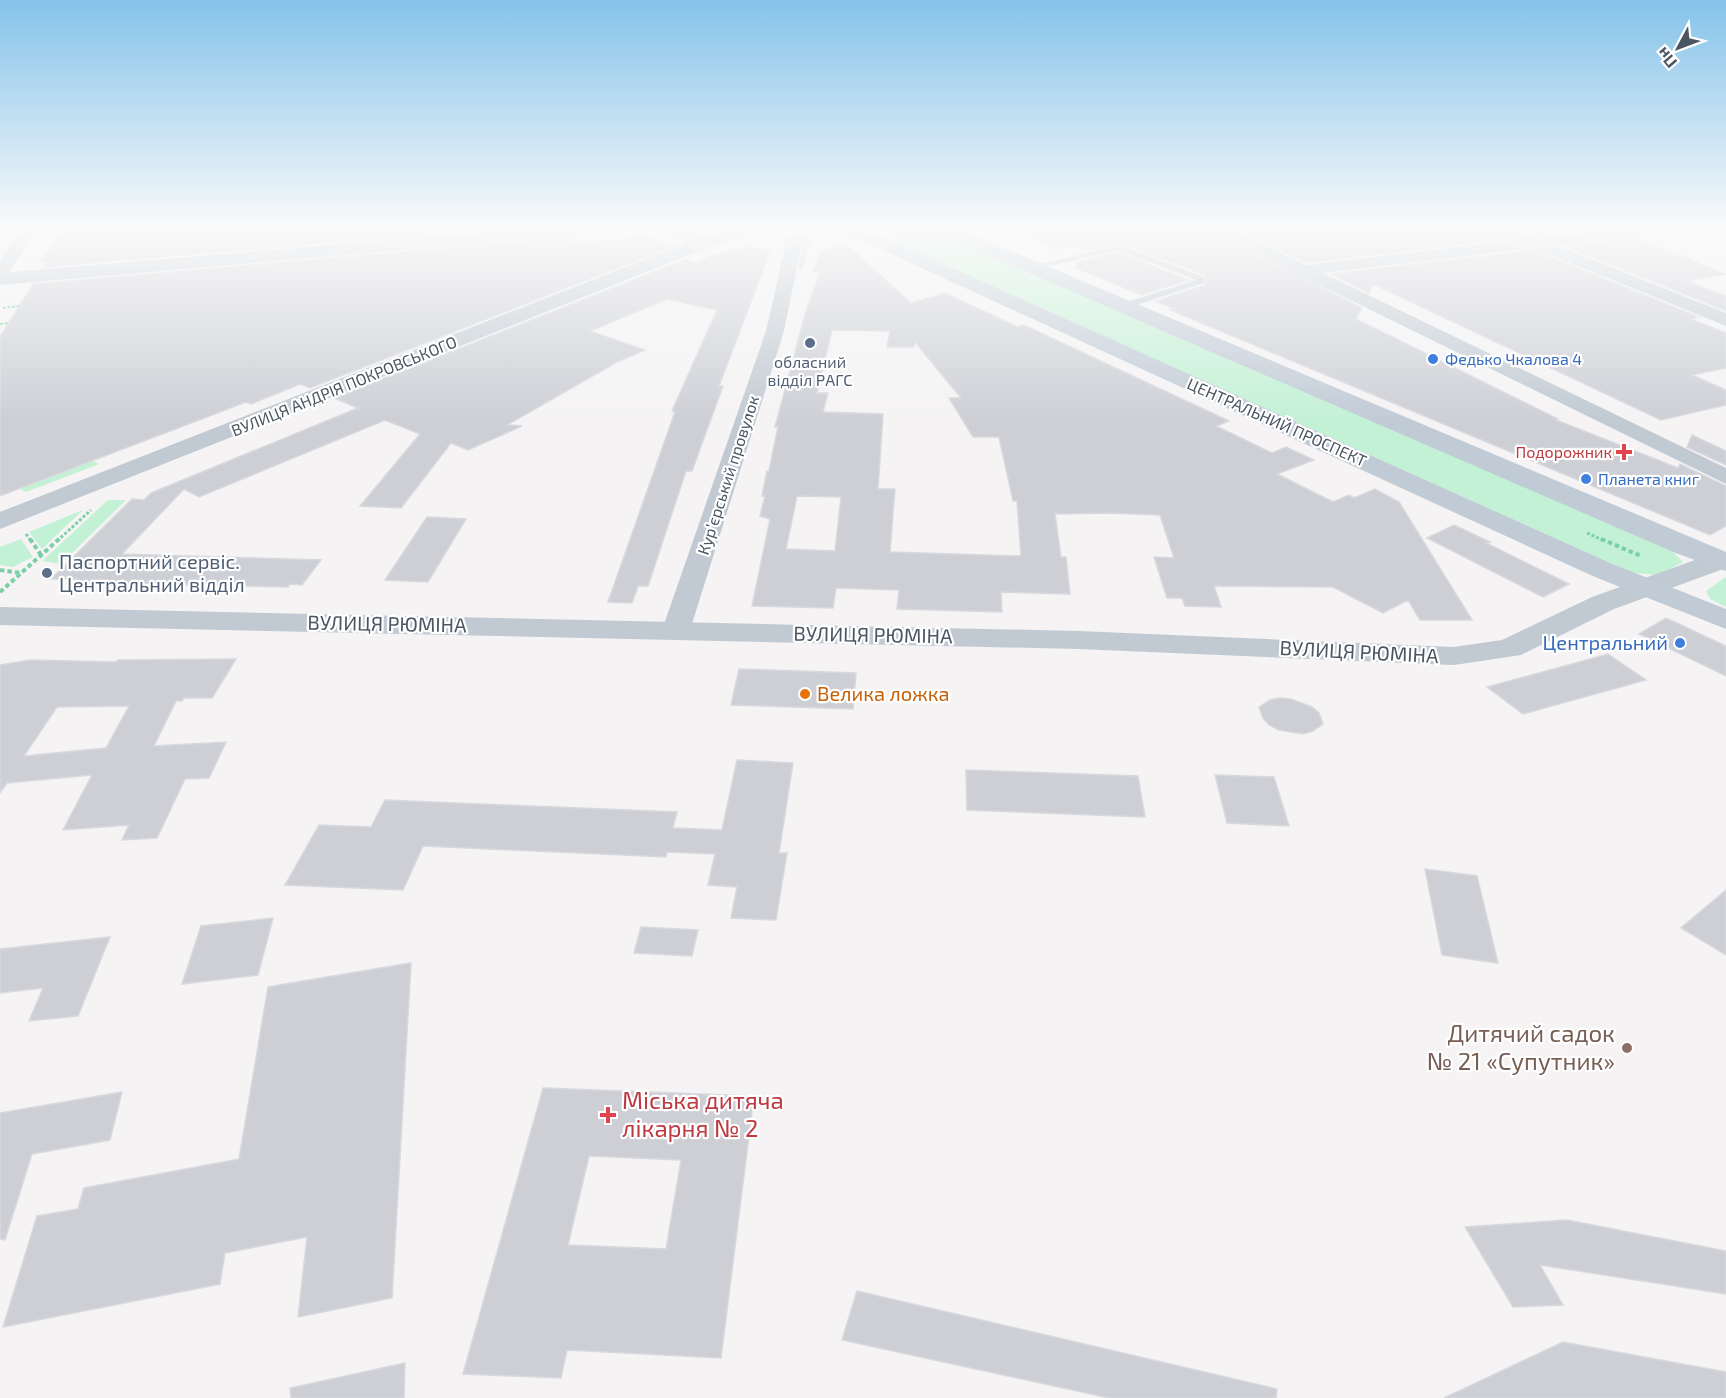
<svg xmlns="http://www.w3.org/2000/svg" width="1726" height="1398" viewBox="0 0 1726 1398" font-family="'Exo 2',sans-serif">
	<style>
		.green { fill: #c3f1d5 }
		.building { fill: #cdcfd5; stroke: #d7d9de; stroke-width: 1.5; fill-rule: evenodd }
		.lines { fill: none; stroke-linecap: round; stroke-linejoin: round }
		.path-far2 { stroke: #7ad0a6; stroke-width: 2; stroke-dasharray: 3 1.5; stroke-linecap: butt }
		.path-far1 { stroke: #7ad0a6; stroke-width: 3; stroke-dasharray: 3 2; stroke-linecap: butt }
		.path { stroke: #7ad0a6; stroke-width: 4; stroke-dasharray: 4.5 3; stroke-linecap: butt }
		.service { fill: #c1cad2; fill-rule: evenodd }
		.minor { fill: #c1cad2; fill-rule: evenodd }
		.tertiary { fill: #c1cad2; fill-rule: evenodd }
		.secondary { fill: #c1cbd6; fill-rule: evenodd }
		.service-dot { fill: #5c6f8a; stroke: #fff; stroke-width: 2 }
		.shop-dot { fill: #3f7fe0; stroke: #fff; stroke-width: 2 }
		.health-dot { fill: #e0444e; stroke: #fff; stroke-width: 2 }
		.food-dot { fill: #e8710a; stroke: #fff; stroke-width: 2 }
		.education-dot { fill: #8d6e63; stroke: #fff; stroke-width: 2 }
		.labels { text-anchor: middle; stroke-width: 4.5; stroke-linejoin: round; paint-order: stroke }
		.far-shop-label { font-size: 16px; fill: #366cbe; stroke: #fff; text-anchor: start }
		.far-service-label { font-size: 16px; fill: #4e5e75; stroke: #fff }
		.far-street-label { font-size: 16px; fill: #4a5661; stroke: #fff }
		.far-health-label { font-size: 16px; fill: #be3a42; stroke: #fff; text-anchor: end }
		.service-label { font-size: 20px; fill: #4e5e75; stroke: #fff; text-anchor: start }
		.street-label { font-size: 20px; fill: #4a5661; stroke: #fff }
		.shop-label { font-size: 20px; fill: #366cbe; stroke: #fff; text-anchor: end }
		.food-label { font-size: 20px; fill: #c56008; stroke: #fff; text-anchor: start }
		.near-education-label { font-size: 24px; fill: #785e54; stroke: #fff; text-anchor: end }
		.near-health-label { font-size: 24px; fill: #be3a42; stroke: #fff; text-anchor: start }
	</style>
	<rect width="100%" height="100%" fill="#f5f3f3"/>
	<path class="green" d="M910 230 938 232 1670 549 1683 562 1658 575 1633 573 891 241 893 236Z
		M93 461 99 464 26 492 20 489Z
		M108 500H126L61 564 42 561Z
		M83 510 42 549 29 532Z
		M21 539 33 557 13 567 0 565V547Z
		M1726 577V607L1710 599 1706 591Z"/>
	<path class="building" d="M66 226H520L44 267 47 262H40Z
		M1011 226H1204L1362 308 1356 319 1558 419 1556 420 1678 468 1680 464 1726 486V526L1710 535 1170 310 1174 309 1156 301 1205 285V275L1120 243 1081 252 1084 245 1052 249Z
		M1233 226H1484L1507 239 1306 263Z
		M1516 226H1612L1537 236Z
		M649 236 669 248 310 388 300 384 251 404 246 402 0 496V337L33 284 572 237 573 243Z
		M787 237 811 238 802 269H799L803 247 794 241 784 246Z
		M1634 238V241L1641 240 1726 274 1687 281 1726 296V311L1565 246Z
		M845 243 911 303 945 293 1018 327 1024 325 1229 421 1216 426 1272 453 1286 447 1314 460 1277 474 1333 502 1349 495 1354 498 1375 489 1399 502 1472 620H1420L1408 600 1383 613 1333 587 1214 586 1221 607 1185 606 1182 598H1167L1154 557 1174 558 1160 515 1112 513 1055 514 1061 557H1066L1070 594 1001 592 1002 612 897 609 899 590 836 588 833 608 752 606 770 519 760 516 765 496H762L767 471H769L778 427H775L806 311 820 272H813L820 252ZM832 330 890 331 887 347H914L915 342 961 398H949L973 437H999L1013 501H1017L1021 556 890 552 895 489H878L883 414 823 412 828 393H817ZM797 496 841 497 835 551 786 549Z
		M749 246 770 252 719 386H723L692 471H686L648 586H638L632 603 608 602 675 412 672 411 717 310 667 299 590 331 645 350 617 362 507 425 522 426 468 450 451 443 401 508 360 506 420 434 385 420 199 497 184 489 122 554 321 560 302 585 290 584 288 587 144 584 74 582 76 579H51L132 499 144 500 151 493 358 408 334 398 686 259 694 263 733 248 738 250Z
		M1534 250 1699 317 1691 319 1726 333V368L1692 375 1726 390V405L1661 420 1373 284 1369 293 1331 274Z
		M1118 252 1189 280 1142 295 1076 268 1078 262Z
		M1692 435 1726 451V465L1687 447Z
		M427 517 466 519 428 582 385 580Z
		M1454 525 1490 542 1486 543 1569 584 1543 597 1427 538Z
		M1666 618 1726 646V676L1639 634Z
		M1608 654 1646 680 1523 714 1487 687Z
		M236 659 212 698H184L182 701H176L154 746 226 742 209 778 185 779 157 838 122 840 129 825 63 830 92 775 7 783 0 793V665L30 660 116 662 118 660ZM129 706 106 748 24 756 57 707Z
		M739 669 856 673 853 709 731 705Z
		M1279 698 1291 699 1312 707 1319 713 1323 724 1313 731 1303 734 1279 730 1269 725 1263 718 1259 707 1270 700Z
		M737 760 793 763 779 853H787L776 920 731 918 737 887 708 885 715 854 667 852 666 857 423 846 403 890 285 885 319 825 371 827 385 800 677 812 673 828 722 830Z
		M966 770 1138 776 1145 817 967 810Z
		M1215 775 1274 777 1289 826 1227 823Z
		M1425 869 1477 876 1498 963 1442 955Z
		M1726 890V955L1681 928Z
		M273 918 258 975 182 984 201 926Z
		M641 927 698 930 692 956 634 953Z
		M110 937 78 1016 29 1021 43 988 0 993V949Z
		M411 963 392 1298 298 1317 307 1237 225 1253 220 1284 3 1327 37 1216 78 1209 84 1188 239 1159 268 987Z
		M543 1088 754 1096 721 1358 567 1350 561 1378 463 1374ZM589 1156 681 1160 666 1249 568 1245Z
		M122 1092 110 1140 32 1154 5 1240 0 1239V1113Z
		M1567 1220 1726 1251V1294L1540 1265 1563 1305 1513 1307 1465 1227Z
		M857 1291 1277 1389 1276 1398H1109L842 1340Z
		M1563 1342 1726 1372V1398H1444Z
		M405 1363 404 1398H291L290 1388Z"/>
	<g class="lines">
		<path class="path-far2" d="M3 308 19 306
			M0 324 8 323"/>
		<path class="path-far1" d="M1587 533 1605 541
			M26 534 31 541
			M57 541 91 510"/>
		<path class="path" d="M30 539 41 555
			M1601 539 1641 556
			M0 570 21 573
			M0 592 59 539"/>
		<path class="service" d="M1119 245 1204 277V283L1124 309 1121 308V304L1196 280 1118 250 1033 270 1029 267Z"/>
		<path class="minor" d="M23 226H39L6 277 0 278V260Z
			M1206 226H1227L1306 265 1515 240 1486 226H1509L1537 238 1634 226H1687L1679 231 1556 245 1726 313V326L1534 248 1323 273 1726 468V484L1297 274Z
			M793 243 801 248 784 331 690 630 686 636 676 638 666 636 662 630 766 331 785 248Z"/>
		<path class="tertiary" d="M660 226C675 226 691 224 700 239L737 226H763L761 230 694 253 0 529V512L682 245 683 240Z
			M1720 551 1726 553V568L1614 609 1521 655 1454 665 1079 649 0 625V607L1079 631 1454 647 1502 640 1592 597Z"/>
		<path class="secondary" d="M552 226H627L619 231 0 285V273Z
			M816 226H852L890 240 1615 565 1726 609V629L1595 577 878 248 848 236 818 230Z
			M928 226H952L1726 552V571L1678 554 930 230Z"/>
	</g>
	<linearGradient id="sky" x2="0" y2="1"><stop stop-color="#85c3ea"/><stop offset="0.54" stop-color="#fafafa"/><stop offset="1" stop-color="#fafafa" stop-opacity="0"/></linearGradient>
	<rect width="1726" height="422" fill="url(#sky)"/>
	<g class="service-dot">
		<circle cx="810" cy="343" r="6"/>
		<circle cx="47" cy="573" r="6"/>
	</g>
	<g class="shop-dot">
		<circle cx="1433" cy="359" r="6"/>
		<circle cx="1586" cy="479" r="6"/>
		<circle cx="1680" cy="643" r="6"/>
	</g>
	<g class="health-dot">
		<path d="M1621 443h6v6h6v6h-6v6h-6v-6h-6v-6h6z"/>
		<path d="M605 1106h6v6h6v6h-6v6h-6v-6h-6v-6h6z"/>
	</g>
	<circle class="food-dot" cx="805" cy="694" r="6"/>
	<circle class="education-dot" cx="1627" cy="1048" r="6"/>
	<g class="labels">
		<g class="far-shop-label">
			<text x="1445" y="365">Федько Чкалова 4</text>
			<text x="1598" y="485">Планета книг</text>
		</g>
		<g class="far-service-label">
			<text x="810" y="368">обласний<tspan x="810" dy="18">відділ РАГС</tspan></text>
		</g>
		<g class="far-street-label">
			<text transform="translate(344 386) rotate(-22)" y="6">ВУЛИЦЯ АНДРІЯ ПОКРОВСЬКОГО</text>
			<text transform="translate(1277 422) rotate(24)" y="6">ЦЕНТРАЛЬНИЙ ПРОСПЕКТ</text>
			<text transform="translate(728 475) rotate(-72)" y="6">Курʼєрський провулок</text>
		</g>
		<g class="far-health-label">
			<text x="1612" y="458">Подорожник</text>
		</g>
		<g class="service-label">
			<text x="59" y="569">Паспортний сервіс.<tspan x="59" dy="23">Центральний відділ</tspan></text>
		</g>
		<g class="street-label">
			<text transform="translate(387 624) rotate(1)" y="7">ВУЛИЦЯ РЮМІНА</text>
			<text transform="translate(873 635) rotate(1)" y="7">ВУЛИЦЯ РЮМІНА</text>
			<text transform="translate(1359 652) rotate(3)" y="7">ВУЛИЦЯ РЮМІНА</text>
		</g>
		<g class="shop-label">
			<text x="1668" y="650">Центральний</text>
		</g>
		<g class="food-label">
			<text x="817" y="701">Велика ложка</text>
		</g>
		<g class="near-education-label">
			<text x="1615" y="1042">Дитячий садок<tspan x="1615" dy="28">№ 21 «Супутник»</tspan></text>
		</g>
		<g class="near-health-label">
			<text x="622" y="1109">Міська дитяча<tspan x="622" dy="28">лікарня № 2</tspan></text>
		</g>
	</g>
	<g transform="translate(1678 48) rotate(229)" stroke="#ffffff" stroke-width="4.5" paint-order="stroke">
	<path d="M0-4.5L10 22L0 15L-10 22Z" fill="#4a5661"/>
	<text y="-9" font-size="16" font-weight="bold" text-anchor="middle" fill="#4a5661">Пн</text>
	</g>
</svg>
